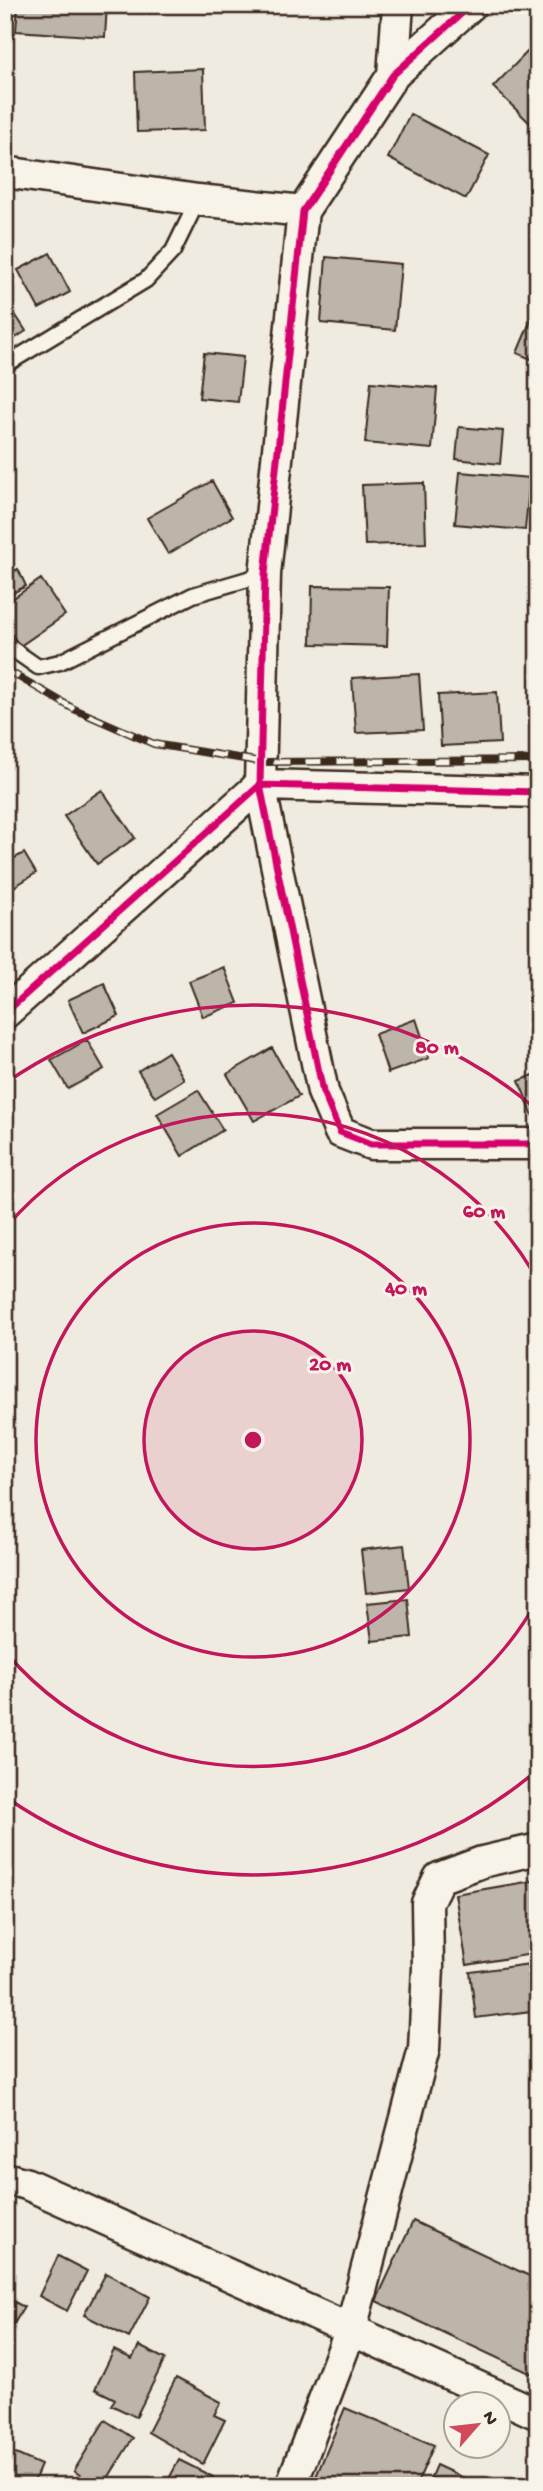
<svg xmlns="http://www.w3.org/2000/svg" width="543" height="2491" viewBox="0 0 543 2491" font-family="'Gochi Hand',sans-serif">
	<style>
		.building { fill: #bdb5aa; stroke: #3b2a1e; stroke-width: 2 }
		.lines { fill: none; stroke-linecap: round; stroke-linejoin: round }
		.lane-casing { stroke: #3b2a1e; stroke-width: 19 }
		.street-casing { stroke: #3b2a1e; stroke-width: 35 }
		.lane { stroke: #f7f3e8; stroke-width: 14 }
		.street { stroke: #f7f3e8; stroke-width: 30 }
		.rail-casing { stroke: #3b2a1e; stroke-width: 8 }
		.rail { stroke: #f7f3e8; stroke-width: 5; stroke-dasharray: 16; stroke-linecap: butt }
		.cycleway-casing { stroke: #f7f3e8; stroke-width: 11 }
		.cycleway { stroke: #d6006c; stroke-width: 7 }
		.ring { fill: none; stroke: #c2185b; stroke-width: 3.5 }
		.centre { fill: #c2185b; stroke: #f7f3e8; stroke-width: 3.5 }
		.ring-label { font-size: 21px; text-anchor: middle; font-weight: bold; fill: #c2185b; stroke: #f7f3e8; stroke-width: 6; stroke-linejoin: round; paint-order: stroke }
	</style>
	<rect width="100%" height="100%" fill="#efebe0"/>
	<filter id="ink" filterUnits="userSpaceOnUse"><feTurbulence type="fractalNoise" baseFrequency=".0143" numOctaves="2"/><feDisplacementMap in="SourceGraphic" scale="14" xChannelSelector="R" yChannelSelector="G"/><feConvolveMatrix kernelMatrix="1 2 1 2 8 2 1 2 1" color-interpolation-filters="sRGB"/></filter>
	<g filter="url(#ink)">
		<path class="building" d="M18 5H107L105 37 16 31Z
			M533 46 538 51V131L493 87Z
			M203 69 205 130 137 132 135 72Z
			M410 114 489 155 466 199 388 158Z
			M50 253 70 292 39 309 18 270Z
			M326 257 401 264 395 330 321 323Z
			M7 302 26 331 5 345V303Z
			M538 303V362L517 353Z
			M204 353 243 357 238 402 199 398Z
			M371 382 437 388 432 449 365 443Z
			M459 427 503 431 500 464 456 459Z
			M460 472 530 478 525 530 455 524Z
			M212 481 232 517 168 554 147 518Z
			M424 483 426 543 365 545 362 485Z
			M18 569 26 586 5 597V576Z
			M41 579 65 615 20 646 5 625V604Z
			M312 586 389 587 387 646 311 644Z
			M419 674 423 730 356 733 352 678Z
			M497 692 500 743 441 746 438 695Z
			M102 790 135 838 97 864 64 816Z
			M24 853 36 873 12 888 5 876V863Z
			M531 858H538V922H537Z
			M224 967 238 1003 203 1017 189 981Z
			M104 983 119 1016 83 1033 68 1000Z
			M416 1019 429 1058 388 1073 375 1034Z
			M87 1040 104 1069 68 1089 51 1060Z
			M272 1048 299 1096 254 1121 227 1074Z
			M168 1052 184 1079 155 1097 138 1071Z
			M538 1073V1120L535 1121 519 1081Z
			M198 1090 223 1130 182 1156 157 1114Z
			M404 1545 409 1588 366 1593 361 1550Z
			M408 1599 412 1637 372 1641 367 1603Z
			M538 1880V1953L467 1965 455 1894Z
			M538 1963V2010L476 2018 470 1972Z
			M413 2221 538 2280V2377L376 2301Z
			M58 2256 87 2271 67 2311 39 2296Z
			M106 2273 150 2297 129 2338 84 2315Z
			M5 2297 24 2307 5 2339Z
			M139 2346 165 2359 136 2417 111 2405 115 2399 95 2389 114 2350 132 2359Z
			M176 2378 221 2402 214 2415 225 2420 203 2464 148 2432Z
			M345 2408 434 2445 416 2486H312Z
			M105 2420 133 2438 103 2486H96L74 2471Z
			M9 2451 41 2465 32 2486H5V2460Z
			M179 2460 213 2477 208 2486H165Z
			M436 2465 477 2484 476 2486H427Z"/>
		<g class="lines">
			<defs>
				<path id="lane" d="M5 365 146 280 173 251 198 200
					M5 644 38 667 60 662 193 595 265 574"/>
				<path id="street" d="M393 75 398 5
					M5 172 198 200 303 211
					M538 792 260 785 323 1092 340 1132 371 1144H538
					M5 1013 260 785 265 574 303 211 393 75 471 5
					M5 2178 27 2184 538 2414
					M291 2486 351 2329 424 2049 428 1967 427 1903 439 1878 482 1862 538 1849"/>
			</defs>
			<use href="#lane" class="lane-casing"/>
			<use href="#street" class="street-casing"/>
			<use href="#lane" class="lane"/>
			<use href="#street" class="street"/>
			<defs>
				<path id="rail" d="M5 669 74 709 154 744 262 762 538 760"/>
			</defs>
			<use href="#rail" class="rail-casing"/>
			<use href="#rail" class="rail"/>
			<defs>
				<path id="cycleway" d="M538 792 260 785 323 1092 340 1132 371 1144H538
					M5 1013 260 785 265 574 303 211 393 75 471 5"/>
			</defs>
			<use href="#cycleway" class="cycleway-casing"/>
			<use href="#cycleway" class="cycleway"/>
		</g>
	</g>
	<circle cx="253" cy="1440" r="109" fill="#c2185b" fill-opacity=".12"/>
	<g class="ring">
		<circle cx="253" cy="1440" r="109"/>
		<circle cx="253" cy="1440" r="217"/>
		<path d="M537 1601A326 326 0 0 1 7 1654M7 1226A326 326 0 0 1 537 1279"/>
		<path d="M536 1771A435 435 0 0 1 7 1798M7 1082A435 435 0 0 1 536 1109"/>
	</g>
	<circle cx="253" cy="1440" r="10" class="centre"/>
	<g class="ring-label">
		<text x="437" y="1053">80 m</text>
		<text x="484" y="1217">60 m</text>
		<text x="406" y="1294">40 m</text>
		<text x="330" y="1370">20 m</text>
	</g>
	<rect width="543" height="2491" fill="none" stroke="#f7f3e8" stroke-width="28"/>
	<rect x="14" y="14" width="515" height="2463" fill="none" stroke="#3b2a1e" stroke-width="2.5" filter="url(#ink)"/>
	<g transform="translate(477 2425) rotate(62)"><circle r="33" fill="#f7f3e8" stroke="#aca397" stroke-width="2"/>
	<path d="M0-5L12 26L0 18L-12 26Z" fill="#d1495b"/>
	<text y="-10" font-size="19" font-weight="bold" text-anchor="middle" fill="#3b2a1e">N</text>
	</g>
</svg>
